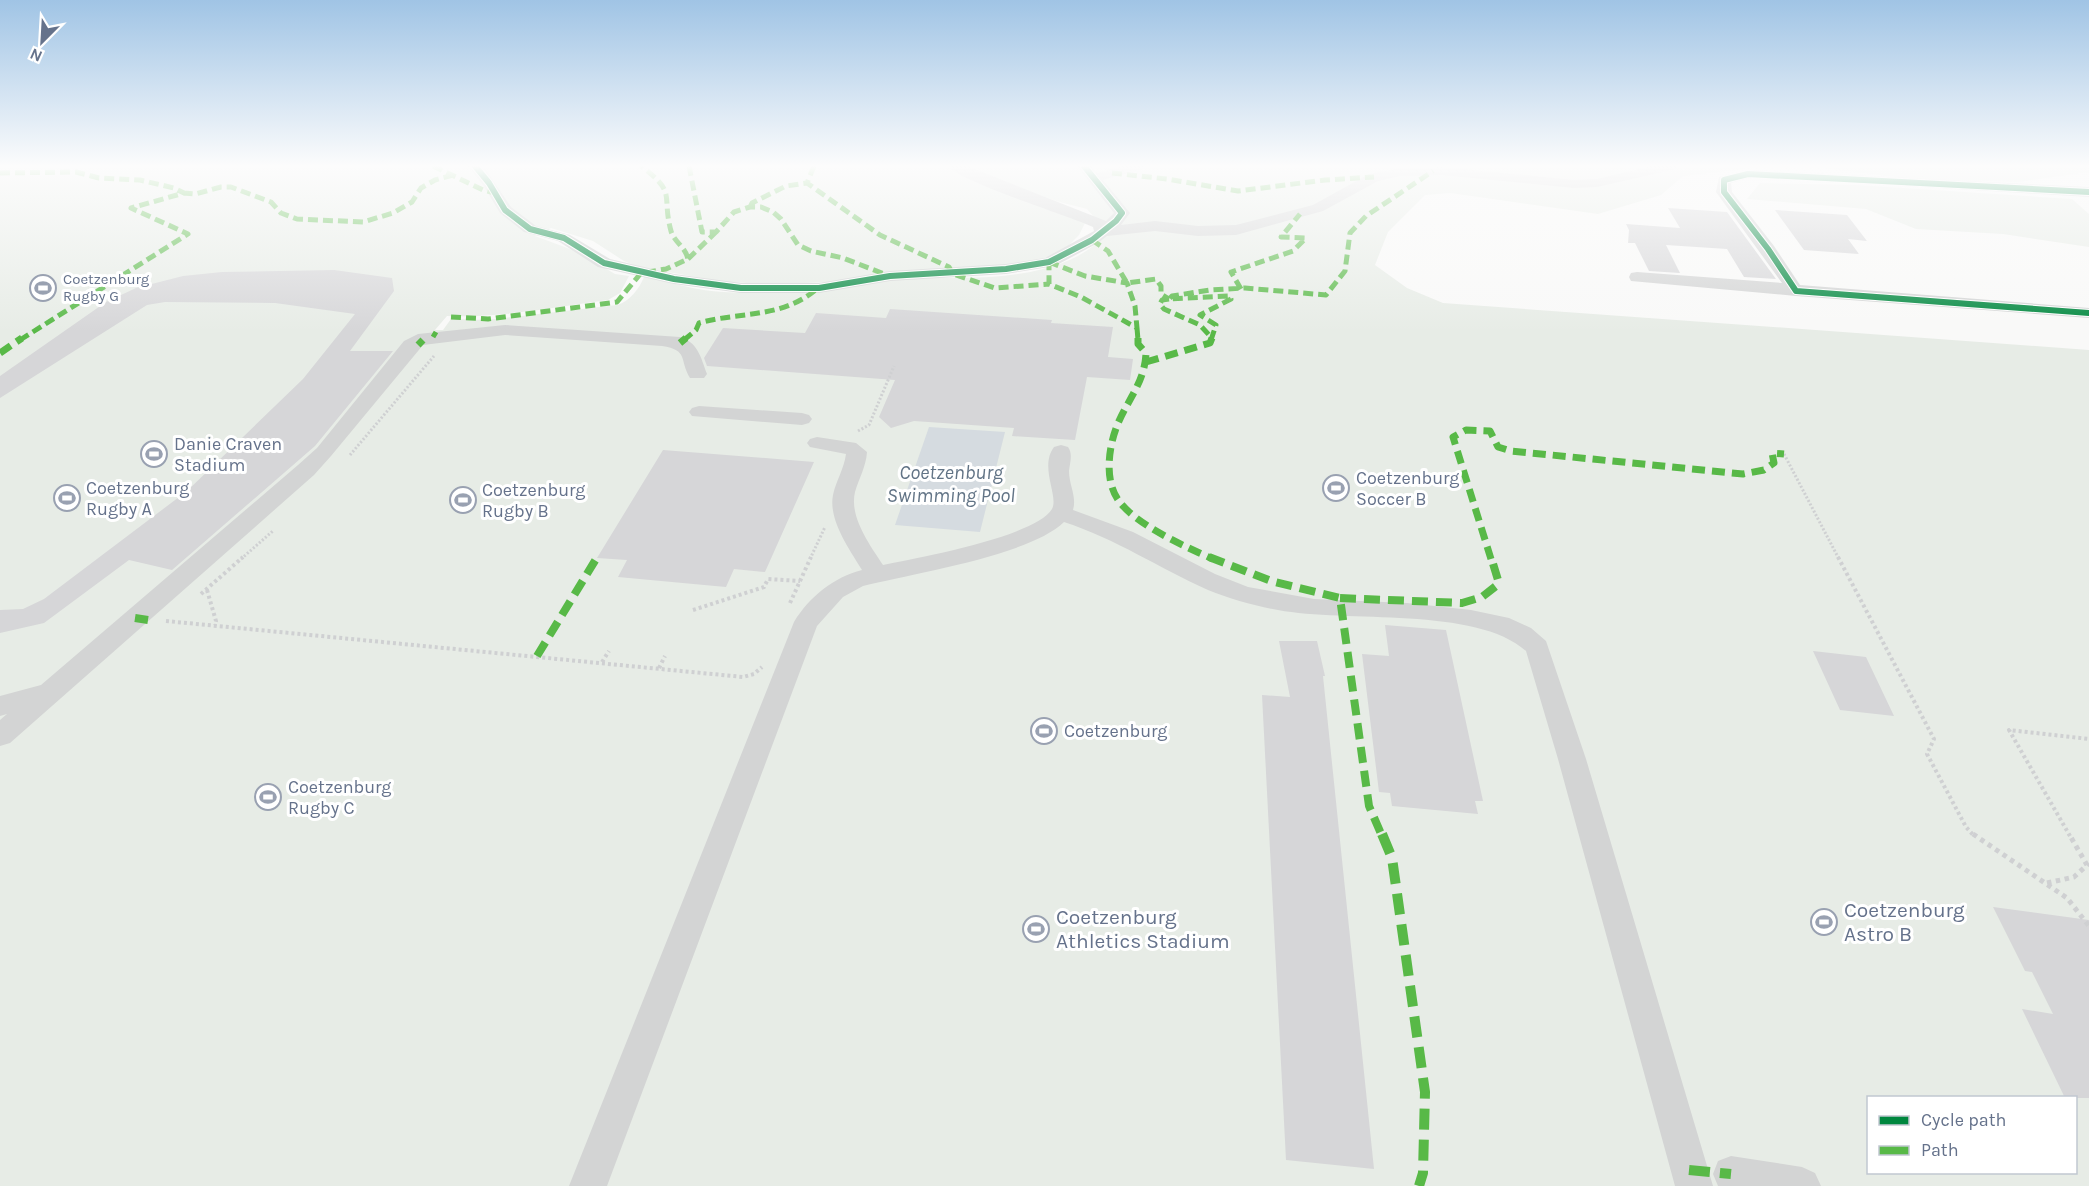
<svg xmlns="http://www.w3.org/2000/svg" width="2089" height="1186" viewBox="0 0 2089 1186" font-family="Karla,sans-serif">
	<style>
		.green { fill: #e7ece6; fill-rule: evenodd }
		.water { fill: #d5dbe0 }
		.building { fill: #d6d6d8 }
		.lines { fill: none; stroke-linecap: round; stroke-linejoin: round }
		.path-far2 { stroke: #cfd0d2; stroke-width: 3; stroke-dasharray: 2 2; stroke-linecap: butt }
		.path-far1 { stroke: #cfd0d2; stroke-width: 4; stroke-dasharray: 3 3; stroke-linecap: butt }
		.path { stroke: #cfd0d2; stroke-width: 5; stroke-dasharray: 4.5 4.5; stroke-linecap: butt }
		.minor { fill: #d3d4d4; fill-rule: evenodd }
		.quiet-far3 { stroke: #58b947; stroke-width: 5; stroke-dasharray: 10 5; stroke-linecap: butt }
		.quiet-far2 { stroke: #58b947; stroke-width: 7; stroke-dasharray: 13 7; stroke-linecap: butt }
		.quiet-far1 { stroke: #58b947; stroke-width: 8; stroke-dasharray: 16 8; stroke-linecap: butt }
		.quiet { stroke: #58b947; stroke-width: 10; stroke-dasharray: 21 10; stroke-linecap: butt }
		.cycleway-casing { stroke: #fff; stroke-width: 8 }
		.cycleway { stroke: #00873e; stroke-width: 6 }
		.labels { text-anchor: middle; stroke-width: 6; stroke-linejoin: round; paint-order: stroke }
		.far-poi-label { font-size: 15px; fill: #65728b; stroke: #fff; text-anchor: start }
		.poi-label { font-size: 18px; fill: #65728b; stroke: #fff; text-anchor: start }
		.water-label { font-size: 20px; font-style: italic; fill: #627486; stroke: #fff }
		.near-poi-label { font-size: 21px; fill: #65728b; stroke: #fff; text-anchor: start }
	</style>
	<rect width="100%" height="100%" fill="#f9f9f8"/>
	<path class="green" d="M0 166H944L1085 223 1079 235 1069 245 1056 254 1039 260 1010 266 835 282 773 284 725 282 639 267 624 261 593 241 551 228 535 236 578 252 615 274 629 276 620 293 608 300C554 307 501 318 447 316L435 330H443L451 319 487 320 617 305C630 301 639 289 644 277 671 282 697 291 724 292 778 296 833 282 887 279 946 276 1012 284 1067 261 1083 255 1096 244 1109 234L1087 209 1056 201 961 166H1751L1746 169 1683 176 1661 195 1598 214 1450 193 1425 195 1388 232 1375 265 1407 288 1443 303 2089 350V1186H0ZM1868 1098H2076V1172H1868Z
		M1808 166H2089V172L2017 182 1911 179Z
		M1760 183 1856 185 2072 199 2089 214V247L2003 234 1916 229 1866 209 1747 199Z"/>
	<path class="water" d="M929 427 1005 432 980 532 895 525Z"/>
	<path class="building" d="M1668 208 1727 212 1776 279 1744 277 1727 249 1666 245 1680 273 1649 271 1635 243H1628L1629 230 1626 224 1680 228Z
		M1775 210 1847 215 1867 241 1848 239 1859 254 1804 250Z
		M334 270 392 278 394 291 350 351H393L315 446 172 570 129 560 44 623 0 633V610L23 609 44 599 187 491 303 379 355 314 275 303 165 302 147 305 0 398V376L106 302 136 288 183 276 222 272Z
		M890 309 1052 320 1051 323 1113 327 1108 357 1133 359 1130 380 1087 377 1075 440 1012 436 1014 428 914 421 891 428 879 417 895 380 707 366 704 358 723 328 805 333 816 313 886 318Z
		M663 450 814 462 765 572 734 569 726 587 715 586 618 577 627 560 597 558Z
		M1385 625 1446 630 1483 801H1475L1478 814 1392 806 1390 793 1379 792 1362 654 1389 656Z
		M1279 641H1317L1325 676H1323L1374 1169 1286 1160 1262 695 1290 697Z
		M1813 651 1866 657 1894 716 1840 710Z
		M1993 907 2089 920V1098H2065L2022 1009 2053 1014 2032 972 2025 971Z"/>
	<g class="lines">
		<path class="path-far2" d="M858 431 869 425 894 366
			M1784 454 1839 559
			M350 455 434 356
			M241 559 274 530
			M810 559 825 527"/>
		<path class="path-far1" d="M1838 557 1934 739 1927 754 1966 827 1974 836
			M207 590 216 621 215 625
			M201 594 243 557
			M790 603 811 557
			M693 610 764 587 768 579 800 581
			M166 621 743 677 754 674 762 667
			M602 662 609 651
			M659 668 665 656
			M2070 836 2009 730 2089 739"/>
		<path class="path" d="M1973 834 2067 898 2089 926
			M2047 883 2074 877 2087 865 2069 834"/>
		<path class="minor" d="M468 166H483L511 207 536 226 570 235 610 259 674 274 741 283H819L890 271 1006 264 1045 258 1094 231 1093 227C1066 215 961 182 948 166H967L1106 221 1114 213 1077 166H1092L1097 173 1121 166H1144L1142 169 1103 180 1130 213 1121 225 1155 221 1198 226 1236 225 1313 205 1369 174 1400 168 1442 167 1574 180 1597 179 1652 166H1678L1676 169 1597 187 1574 188 1442 175 1400 176 1378 181 1323 211 1236 235 1198 236 1155 231 1107 236 1098 243 1055 266 1006 274 890 281 819 293H741L674 284 598 267 558 241 524 232 500 213 483 185Z
			M1748 170 2089 187V197L1776 178H1748L1731 183 1732 192 1774 246 1800 285 2089 308V318L1796 296 1631 281 1629 277 1631 273 1637 272 1782 283 1716 192 1719 177Z
			M505 325 680 337C698 342 701 358 707 374L704 378H690C679 360 689 350 662 346L505 335 423 345 331 456 314 475 10 743 0 746V720L7 714 0 716V696L41 685 298 465 317 448 404 341 418 334Z
			M699 406 802 413 809 415 812 419 809 423 802 425 692 416 689 412 692 408Z
			M817 437 856 443 867 452C866 467 859 478 855 492 849 517 870 545 883 565 916 558 1035 537 1052 509 1059 496 1039 467 1054 447L1061 445 1068 447C1073 454 1070 462 1069 471 1069 485 1077 497 1073 510L1133 532 1215 574 1248 587 1314 599 1407 603 1471 610 1509 618 1531 628 1546 641 1586 759 1713 1186H1675L1558 759 1526 651C1476 606 1346 623 1278 610 1255 606 1230 599 1208 590 1159 568 1116 539 1064 522 1029 556 913 573 863 586L843 597 817 626 607 1186H569L794 622C809 597 834 577 862 570 850 550 828 520 833 495 836 481 844 469 846 454L810 447 807 443 810 439Z
			M1731 1156 1802 1167 1815 1173 1821 1186H1718L1713 1174 1718 1161Z"/>
		<path class="quiet-far3" d="M433 166 483 190 495 193
			M689 166 702 232H716L734 212 750 207H761L773 212 781 219 798 245 811 251 843 258 887 275
			M814 166 807 183 880 235 949 267 953 274 995 288 1049 284
			M0 173 76 172 99 178 140 180 174 188 184 193
			M1112 173 1167 179 1238 191 1325 180 1374 177
			M750 207 752 203 786 186 807 183
			M1092 240 1108 251 1127 283 1156 279 1161 286V294L1169 299
			M688 259 716 232
			M1049 262 1085 276 1127 283 1135 306 1137 328 1081 297 1049 284Z
			M1241 289 1231 272 1293 251 1306 238 1281 237 1300 214
			M1169 299 1162 300 1160 304 1164 309 1200 325 1211 337
			M451 317 488 319 617 302 641 273 666 269 688 259C685 246 674 242 671 231 661 194 678 194 641 166
			M1137 328 1138 340
			M433 337 436 332
			M20 340 188 234 131 208 184 193 195 194 221 187H231L271 202 281 213 297 219 363 222 393 213 412 202 421 188 435 180 453 175
			M684 340 696 330 699 323C742 311 782 319 818 288
			M1211 340 1216 325 1200 315 1231 299 1230 296 1169 299 1172 296 1210 290 1245 288 1326 295 1345 271 1350 233 1366 216 1433 171"/>
		<path class="quiet-far2" d="M1138 338V344L1146 353C1145 380 1130 397 1119 421 1109 443 1103 480 1119 501 1136 525 1186 547 1213 559
			M418 340 423 345
			M680 343 686 338
			M0 353 22 338
			M1146 362 1210 343 1212 338
			M1491 559 1453 437 1466 430 1490 431 1498 447 1511 451 1743 474 1764 470 1774 463 1772 453 1784 454"/>
		<path class="quiet-far1" d="M1209 557 1271 581 1340 598 1369 806 1382 836
			M1340 598 1462 603 1482 597 1496 586 1498 580 1491 557
			M135 618 148 620
			M537 656 596 559"/>
		<path class="quiet" d="M1382 834 1392 858 1425 1092 1423 1173 1419 1186
			M1689 1170 1731 1174"/>
		<defs>
			<path id="cycleway" d="M475 166 489 183 505 210 530 229 564 238 604 263 674 279 741 288H819L890 276 1006 269 1049 262 1092 240 1116 221 1122 213 1084 166
				M2089 192 1748 174 1724 180V192L1768 249 1796 291 2089 313"/>
		</defs>
		<use href="#cycleway" class="cycleway-casing"/>
		<use href="#cycleway" class="cycleway"/>
	</g>
	<linearGradient id="sky" x2="0" y2="1"><stop stop-color="#a0c4e5"/><stop offset="0.5" stop-color="#fcfcfc"/><stop offset="1" stop-color="#fcfcfc" stop-opacity="0"/></linearGradient>
	<rect width="2089" height="332" fill="url(#sky)"/>
	<defs>
		<symbol id="stadium-ring" viewBox="-11 -11 22 22"><circle r="9.5" fill="#fff" stroke="#99a1b1" stroke-width="1.5"/><path d="M0-5a6.5 5 0 1 0 0 10a6.5 5 0 1 0 0-10ZM-3.5-1.8h7v3.6h-7Z" fill="#99a1b1"/></symbol>
	</defs>
	<g fill-rule="evenodd">
		<use href="#stadium-ring" x="28" y="273" width="30" height="30"/>
		<use href="#stadium-ring" x="139" y="439" width="30" height="30"/>
		<use href="#stadium-ring" x="1321" y="473" width="30" height="30"/>
		<use href="#stadium-ring" x="52" y="483" width="30" height="30"/>
		<use href="#stadium-ring" x="448" y="485" width="30" height="30"/>
		<use href="#stadium-ring" x="1029" y="716" width="30" height="30"/>
		<use href="#stadium-ring" x="253" y="782" width="30" height="30"/>
		<use href="#stadium-ring" x="1809" y="907" width="30" height="30"/>
		<use href="#stadium-ring" x="1021" y="914" width="30" height="30"/>
	</g>
	<g class="labels">
		<g class="far-poi-label">
			<text x="63" y="284">Coetzenburg<tspan x="63" dy="17">Rugby G</tspan></text>
		</g>
		<g class="poi-label">
			<text x="174" y="450">Danie Craven<tspan x="174" dy="21">Stadium</tspan></text>
			<text x="1356" y="484">Coetzenburg<tspan x="1356" dy="21">Soccer B</tspan></text>
			<text x="86" y="494">Coetzenburg<tspan x="86" dy="21">Rugby A</tspan></text>
			<text x="482" y="496">Coetzenburg<tspan x="482" dy="21">Rugby B</tspan></text>
			<text x="1064" y="737">Coetzenburg</text>
			<text x="288" y="793">Coetzenburg<tspan x="288" dy="21">Rugby C</tspan></text>
		</g>
		<g class="water-label">
			<text x="951" y="479">Coetzenburg<tspan x="951" dy="23">Swimming Pool</tspan></text>
		</g>
		<g class="near-poi-label">
			<text x="1844" y="917">Coetzenburg<tspan x="1844" dy="24">Astro B</tspan></text>
			<text x="1056" y="924">Coetzenburg<tspan x="1056" dy="24">Athletics Stadium</tspan></text>
		</g>
	</g>
	<rect x="1867" y="1096" width="210" height="78" fill="#ffffff" stroke="#c1c7d1" stroke-width="1.5"/>
	<rect x="1879" y="1116" width="30" height="9" fill="#00873e" stroke="#c1c7d1" stroke-width="1.5"/>
	<text x="1921" y="1126" font-size="18" fill="#65728b">Cycle path</text>
	<rect x="1879" y="1146" width="30" height="9" fill="#58b947" stroke="#c1c7d1" stroke-width="1.5"/>
	<text x="1921" y="1156" font-size="18" fill="#65728b">Path</text>
	<g transform="translate(42 42) rotate(204)" stroke="#ffffff" stroke-width="4.5" paint-order="stroke">
	<path d="M0-4.5L10 22L0 15L-10 22Z" fill="#65728b"/>
	<text y="-9" font-size="16" font-weight="bold" text-anchor="middle" fill="#65728b">N</text>
	</g>
</svg>
